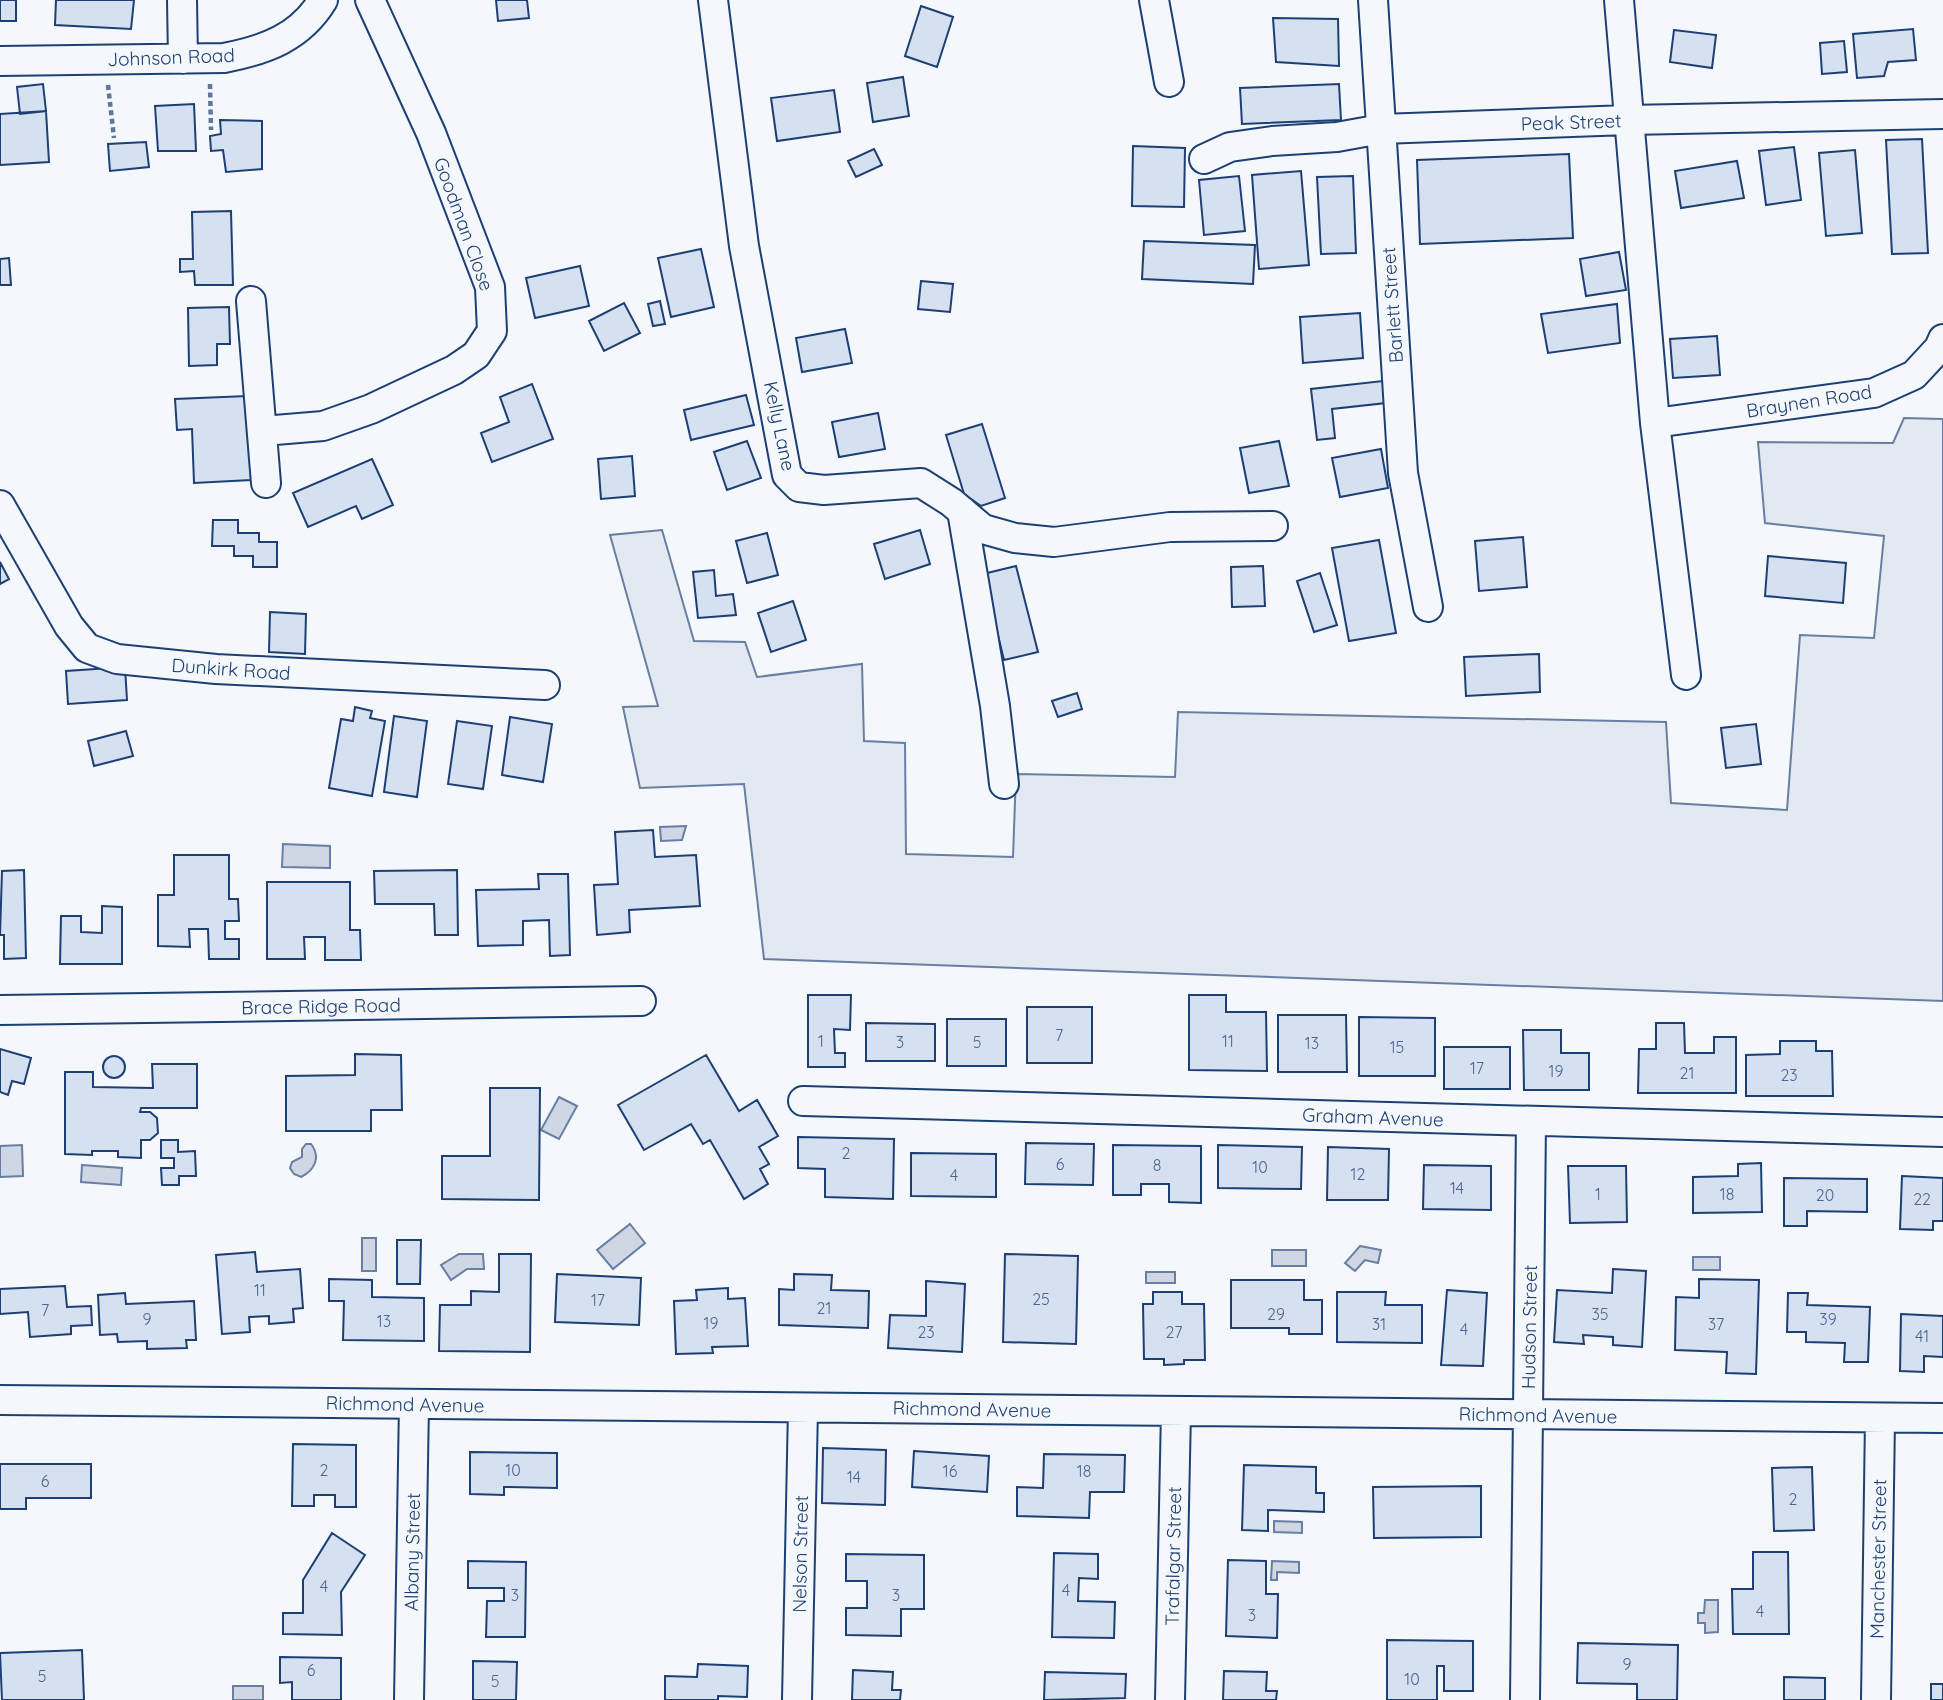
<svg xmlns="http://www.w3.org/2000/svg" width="1943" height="1700" viewBox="0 0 1943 1700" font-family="Quicksand,sans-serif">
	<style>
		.green { fill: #e3e9f0; stroke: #687fa3; stroke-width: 2 }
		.water { fill: #cfd7e4; stroke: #687fa3; stroke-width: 2 }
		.building { fill: #d5e0f0; stroke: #1d3f73; stroke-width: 2 }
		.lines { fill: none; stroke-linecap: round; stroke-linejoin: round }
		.minor-casing { stroke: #1d3f73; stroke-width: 32 }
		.path { stroke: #5e769c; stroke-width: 4.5; stroke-dasharray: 5 3.5; stroke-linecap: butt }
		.minor { stroke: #f4f7fb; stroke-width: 28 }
		.labels { text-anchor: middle; stroke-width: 5; stroke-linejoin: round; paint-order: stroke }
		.number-label { font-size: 16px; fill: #4b6792 }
		.street-label { font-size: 19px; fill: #1d3f73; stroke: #f4f7fb }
	</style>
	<rect width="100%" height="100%" fill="#f4f7fb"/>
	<path class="green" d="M1904 418 1943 419V1001L764 959 744 784 640 788 623 707 658 706 610 535 662 530 694 641 745 642 757 677 862 664 864 741 905 743 906 854 1013 857 1016 774 1175 777 1178 712 1666 722 1671 803 1787 810 1800 635 1874 638 1884 536 1765 523 1758 442 1893 443Z"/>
	<path class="water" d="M686 826 682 840 661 841 660 827Z
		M283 844 330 846V868L282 867Z
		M559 1097 577 1106 559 1139 541 1130Z
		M306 1144H311C321 1157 315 1170 301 1177L294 1174 290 1168 292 1162 302 1157V1149Z
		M22 1145 23 1176 0 1177V1146Z
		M82 1165 122 1168 121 1185 81 1182Z
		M630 1224 645 1243 613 1269 597 1250Z
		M362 1238H376V1271H362Z
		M1360 1246 1381 1250 1378 1263 1365 1260 1355 1271 1345 1263Z
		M1272 1250H1306V1266H1272Z
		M459 1254H483L484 1269H467L451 1280 441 1265Z
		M1693 1257H1720V1270H1693Z
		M1146 1272H1175V1283H1146Z
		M1274 1521 1302 1522V1533L1274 1532Z
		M1272 1561 1299 1562V1573L1277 1572V1580H1271Z
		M1705 1600H1718V1632L1705 1633V1623H1698V1613H1704Z
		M233 1686H263V1700H233Z"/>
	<path class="building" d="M0 0H16V21H0Z
		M56 0H134L131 29 55 25Z
		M496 0H527L529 18 498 21Z
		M921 6 953 17 937 67 905 56Z
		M1273 18 1338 19 1339 66 1276 62Z
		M1913 29 1916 60 1888 62 1884 76 1857 78 1853 34Z
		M1674 30 1716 35 1712 68 1670 62Z
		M1844 41 1847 72 1822 74 1820 43Z
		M903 77 909 116 873 122 867 83Z
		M43 84 46 111 20 114 17 87Z
		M1339 84 1341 120 1242 124 1240 88Z
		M834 90 840 132 777 141 771 98Z
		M194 104 196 151H158L155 106Z
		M46 111 49 162 0 165V114Z
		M220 120 262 121V169L226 172 223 150 211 151 210 136 221 134Z
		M1922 139 1928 253 1892 254 1886 140Z
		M146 142 149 167 110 171 108 144Z
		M1133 146 1185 148 1184 207 1132 206Z
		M1794 147 1801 200 1766 205 1759 151Z
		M874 149 882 165 856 177 848 161Z
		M1855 150 1862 233 1826 236 1819 153Z
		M1569 154 1573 238 1420 244 1417 160Z
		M1737 161 1744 198 1681 208 1675 171Z
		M1301 171 1309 265 1259 269 1252 175Z
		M1239 176 1245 231 1204 235 1199 180Z
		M1353 176 1356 253 1321 254 1317 177Z
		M231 211 233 285H195L194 271 180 272V259H193L192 212Z
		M1144 241 1255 245 1253 284 1142 279Z
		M701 249 714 307 671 317 658 258Z
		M1619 252 1626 290 1586 296 1580 259Z
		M9 258 11 285H0V259Z
		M580 266 589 306 535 318 526 278Z
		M921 281 953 284 950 312 918 309Z
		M660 301 665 324 653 326 648 304Z
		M624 303 640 333 604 351 589 321Z
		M1617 304 1620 343 1548 353 1541 314Z
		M229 307 230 344H217V365L189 366 188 308Z
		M1360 313 1363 358 1303 363 1300 317Z
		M845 329 852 363 802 372 796 338Z
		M1717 336 1720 375 1673 378 1670 339Z
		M1383 381 1386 403 1332 409 1335 438 1317 440 1311 389Z
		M532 384 553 439 492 462 481 433 509 422 500 397Z
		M746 395 754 425 691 440 684 410Z
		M247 396 251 480 194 483 192 429 177 430 175 399Z
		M878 413 885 449 839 457 832 422Z
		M982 424 1005 498 981 506 964 494 946 435Z
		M747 441 761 478 727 490 714 452Z
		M1279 441 1289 486 1249 493 1240 448Z
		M1381 449 1388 488 1340 497 1332 458Z
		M632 456 635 496 601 499 598 459Z
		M372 459 393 505 362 519 356 506 308 527 293 493Z
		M213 520H238V533H259V542H277V567H253V556H234V546H212Z
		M920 530 930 564 885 579 874 544Z
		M767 533 778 575 747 583 736 541Z
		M1523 537 1527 587 1479 591 1475 541Z
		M1379 540 1396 633 1349 641 1332 548Z
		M1768 556 1846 563 1843 603 1765 596Z
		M0 562 9 579 0 584Z
		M1016 566 1038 652 1004 660 983 574Z
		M1263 566 1265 606 1232 607 1231 567Z
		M714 570 716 596 733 594 736 615 698 618 693 572Z
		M1320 573 1337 625 1314 632 1297 581Z
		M793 601 806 640 771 652 758 613Z
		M270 612 306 614 305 654 269 652Z
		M1539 654 1540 692 1466 696 1464 657Z
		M125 667 127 700 68 704 66 671Z
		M1077 693 1082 709 1058 717 1052 701Z
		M355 707 372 711 370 718 385 721 372 796 329 788 341 719 353 721Z
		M394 716 427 721 417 797 384 792Z
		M510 717 552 724 543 782 502 775Z
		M457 721 492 726 483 789 448 784Z
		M1756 724 1761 764 1726 768 1721 728Z
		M126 731 133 756 94 766 88 741Z
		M653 830 655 857 696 855 700 906 629 910 630 932 597 935 594 885 618 884 615 832Z
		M174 855H229V899H238L239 921H225V939H239V959H209L208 929H189L190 947 158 946V895H174Z
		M24 870 26 958 4 959V935H0L2 871Z
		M457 870 458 935H435L434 904H375L374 871Z
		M538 874H568L570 955 550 956 549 920 523 921V945L478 946 476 890 539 889Z
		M267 882H350V930H360L361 960H325V937H304L305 959H267Z
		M102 906 122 907V964H60L61 916H81V932L102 933Z
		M808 995H851L850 1030 834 1029 835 1053H845V1067H808Z
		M1189 995H1226V1012H1266L1267 1071 1189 1070Z
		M1027 1007H1092V1063H1027Z
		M1278 1015H1346L1347 1072H1278Z
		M1359 1017 1435 1018V1076H1359Z
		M947 1019H1006V1066H947Z
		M866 1023 935 1024V1061H866Z
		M1656 1023H1684L1685 1053H1714V1037H1736V1093H1638L1639 1049H1656Z
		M1523 1030H1561V1053H1589V1090H1524Z
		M1780 1041H1816V1051H1832L1833 1096H1746V1055L1780 1054Z
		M1444 1047H1510V1089H1444Z
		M0 1049 31 1058 24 1084 12 1081 8 1095 0 1092Z
		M355 1054 401 1055 402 1110H371V1131H286V1076L355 1075Z
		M706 1055 739 1111 757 1100 778 1136 759 1147 769 1164 760 1169 768 1184 744 1199 710 1140 703 1144 691 1124 644 1150 618 1105Z
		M103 1067a11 11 0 1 1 22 0a11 11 0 1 1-22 0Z
		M152 1064H197V1108H141L140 1112H150L157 1118 158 1133 150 1140H141V1158L118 1157V1151H92V1155L65 1154V1072H93V1087L153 1088Z
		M490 1088H540L539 1200 442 1199V1156H490Z
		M798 1137 894 1139 893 1199 825 1197V1169L798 1168Z
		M161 1140H178V1152L195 1151 196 1176H179V1185H162L161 1168H174V1158H161Z
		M1026 1143 1094 1144 1093 1185 1025 1184Z
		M1113 1145 1201 1146V1203L1169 1202V1184H1141V1195H1113Z
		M1218 1145 1302 1147 1301 1189 1218 1188Z
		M1328 1147 1389 1149 1388 1200H1327Z
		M911 1153 996 1154V1197L911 1196Z
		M1761 1163 1762 1212 1693 1213V1177L1738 1176V1164Z
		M1424 1165 1491 1166V1210L1423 1209Z
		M1568 1166H1626L1627 1222 1570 1223Z
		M1902 1176 1943 1178V1221H1933V1230L1900 1229Z
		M1784 1178 1867 1179V1212L1807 1211V1226H1784Z
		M397 1240H421L420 1284H397Z
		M255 1252 257 1272 300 1269 303 1308 293 1309 294 1322 269 1324V1316L249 1317 250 1332 222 1334 216 1255Z
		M499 1254H531L530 1352 439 1351 440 1305H471V1291L499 1292Z
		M1005 1254 1078 1256 1076 1344 1003 1342Z
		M1613 1269 1646 1271 1642 1347 1613 1345V1337L1583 1335 1584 1344 1554 1342 1557 1290 1612 1293Z
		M557 1274 641 1278 639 1325 555 1322Z
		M794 1274 832 1275 831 1290 869 1291 868 1328 779 1325V1289L794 1290Z
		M329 1279 372 1280V1297L424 1298V1341L343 1340 344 1301H329Z
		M1699 1279 1759 1280 1756 1374 1726 1373 1727 1352 1675 1350 1676 1297 1699 1298Z
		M1231 1280H1304V1300H1322V1334H1289V1328H1231Z
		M926 1281 965 1284 962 1352 888 1348 890 1315 926 1316Z
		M65 1286 67 1307 91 1306 92 1325 71 1326V1334L30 1337 28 1312 0 1314V1289Z
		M728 1288V1299L745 1298 748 1346 712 1347 713 1353 676 1354 674 1301 697 1300 696 1290Z
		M1447 1290 1487 1293 1483 1366 1441 1365Z
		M1153 1292H1182V1304H1204L1205 1360H1184V1364L1164 1365V1359H1144L1143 1304H1153Z
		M1337 1292H1386L1385 1305H1422V1343L1337 1342Z
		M125 1293 126 1304 194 1301 196 1340H186L187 1348 147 1349V1341L118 1342 117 1334 100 1335 98 1295Z
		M1788 1293H1808L1807 1305 1870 1307 1868 1362H1844L1845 1343 1806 1342V1332H1787Z
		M1901 1314 1943 1316V1357L1924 1356V1372L1900 1371Z
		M293 1444 356 1445V1507H335V1495H314V1506H292Z
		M823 1448 886 1450 885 1505 822 1503Z
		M914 1451 989 1456 987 1492 912 1487Z
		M470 1452 557 1453V1488L504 1487V1495L470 1494Z
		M1044 1454 1125 1455 1124 1492H1090L1089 1518 1017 1516V1487L1043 1488Z
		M0 1464H91V1498H26V1509H0Z
		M1244 1465 1316 1467V1493H1324V1512L1268 1510V1531L1242 1530Z
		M1812 1467 1814 1530 1774 1531 1772 1468Z
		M1481 1486V1537L1374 1538 1373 1487Z
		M332 1533 365 1555 341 1592 342 1635 283 1634V1613H303V1580Z
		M1753 1552H1788L1789 1634H1733L1732 1589H1753Z
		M1054 1553 1098 1554V1579L1079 1578 1078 1601 1115 1602 1114 1638 1052 1637Z
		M846 1554 924 1555V1609H901V1636L846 1635V1608H867V1581H846Z
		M1228 1560 1266 1561V1594H1278L1277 1638 1226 1636Z
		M468 1561 526 1562 525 1637H486L487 1601H504V1588H468Z
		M1387 1640 1473 1641V1691H1444V1666H1437V1700H1387Z
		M1578 1643 1678 1645 1677 1700H1637V1684L1577 1683Z
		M82 1650 84 1700H2L0 1653Z
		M280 1657 341 1658V1700H292V1682L280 1683Z
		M473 1661 517 1662 516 1700H473Z
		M698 1664 748 1666 747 1697 718 1696V1700H665V1676L697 1677Z
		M853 1670 893 1672 892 1690H901L900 1700H852Z
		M1224 1671 1267 1672 1266 1691H1277L1276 1700H1223Z
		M1045 1672 1126 1674 1125 1698 1044 1700Z
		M1784 1677 1825 1678V1700H1784Z
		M1931 1684H1943V1700H1931Z"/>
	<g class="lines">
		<defs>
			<path id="minor" d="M182 0 183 59
				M713 0 744 246 787 475 799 487 824 490 921 483 951 502 983 529 1015 538 1054 542 1170 527 1273 526
				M1154 0 1169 82
				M1373 0 1403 473 1428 607
				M1619 0 1655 423 1686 675
				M0 61 224 58C265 50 300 38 323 0
				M1204 159 1230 147 1272 141 1337 137 1381 129 1628 120 1943 114
				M251 301 266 483
				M1655 423 1874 393 1914 375 1939 348 1943 339
				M263 431 323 426 371 409 454 370 476 355 492 331 490 287 431 133 370 0
				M0 505 69 626 87 648 117 659 216 669 545 685
				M962 511 995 706 1004 784
				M0 1010 641 1001
				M803 1101 1943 1132
				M0 1400 1943 1418
				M409 1700 414 1404
				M797 1700 803 1408
				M1170 1700 1176 1411
				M1525 1700 1531 1121
				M1876 1700 1880 1418"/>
		</defs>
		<use href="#minor" class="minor-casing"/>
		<path class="path" d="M210 84 211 130
			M108 85 114 138"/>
		<use href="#minor" class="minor"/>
	</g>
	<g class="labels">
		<g class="number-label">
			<text x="1059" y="1041">7</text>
			<text x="821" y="1047">1</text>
			<text x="1228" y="1047">11</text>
			<text x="900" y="1048">3</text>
			<text x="977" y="1048">5</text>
			<text x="1312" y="1049">13</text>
			<text x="1397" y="1053">15</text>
			<text x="1477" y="1074">17</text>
			<text x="1556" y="1077">19</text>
			<text x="1687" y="1079">21</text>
			<text x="1789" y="1081">23</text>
			<text x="846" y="1159">2</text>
			<text x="1060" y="1170">6</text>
			<text x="1157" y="1171">8</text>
			<text x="1260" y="1173">10</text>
			<text x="1358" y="1180">12</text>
			<text x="954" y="1181">4</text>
			<text x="1457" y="1194">14</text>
			<text x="1598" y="1200">1</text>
			<text x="1727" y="1200">18</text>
			<text x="1825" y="1201">20</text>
			<text x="1922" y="1205">22</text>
			<text x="260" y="1296">11</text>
			<text x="1041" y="1305">25</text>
			<text x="598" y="1306">17</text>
			<text x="824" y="1314">21</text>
			<text x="45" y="1316">7</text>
			<text x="1276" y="1320">29</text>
			<text x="1600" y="1320">35</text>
			<text x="147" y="1325">9</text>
			<text x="1828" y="1325">39</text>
			<text x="384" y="1327">13</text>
			<text x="711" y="1329">19</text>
			<text x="1379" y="1330">31</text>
			<text x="1716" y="1330">37</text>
			<text x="1464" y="1335">4</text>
			<text x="926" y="1338">23</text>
			<text x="1174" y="1338">27</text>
			<text x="1922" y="1342">41</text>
			<text x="324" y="1476">2</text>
			<text x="513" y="1476">10</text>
			<text x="950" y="1477">16</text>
			<text x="1084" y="1477">18</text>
			<text x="854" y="1483">14</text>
			<text x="45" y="1487">6</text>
			<text x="1793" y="1505">2</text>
			<text x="324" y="1592">4</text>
			<text x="1066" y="1596">4</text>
			<text x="515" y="1601">3</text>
			<text x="896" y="1601">3</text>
			<text x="1760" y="1617">4</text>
			<text x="1252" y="1621">3</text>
			<text x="1627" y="1670">9</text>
			<text x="311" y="1676">6</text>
			<text x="42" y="1682">5</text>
			<text x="1412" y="1685">10</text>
			<text x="495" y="1687">5</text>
		</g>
		<g class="street-label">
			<text transform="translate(171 57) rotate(-2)" y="7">Johnson Road</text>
			<text transform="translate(1571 122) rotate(-2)" y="7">Peak Street</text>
			<text transform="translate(464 224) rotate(70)" y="7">Goodman Close</text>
			<text transform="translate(1392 305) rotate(-94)" y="7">Barlett Street</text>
			<text transform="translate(1809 401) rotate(-9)" y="7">Braynen Road</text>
			<text transform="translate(780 426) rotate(78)" y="7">Kelly Lane</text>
			<text transform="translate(231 669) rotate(4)" y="7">Dunkirk Road</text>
			<text transform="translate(321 1006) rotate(-1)" y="7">Brace Ridge Road</text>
			<text transform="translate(1373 1117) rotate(2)" y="7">Graham Avenue</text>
			<text transform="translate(1529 1327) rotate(-89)" y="7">Hudson Street</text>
			<text transform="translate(405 1404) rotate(1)" y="7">Richmond Avenue</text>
			<text transform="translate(972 1409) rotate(1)" y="7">Richmond Avenue</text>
			<text transform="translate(1538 1415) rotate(1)" y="7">Richmond Avenue</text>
			<text transform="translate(412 1552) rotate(-89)" y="7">Albany Street</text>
			<text transform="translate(800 1554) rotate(-89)" y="7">Nelson Street</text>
			<text transform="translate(1173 1556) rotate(-89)" y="7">Trafalgar Street</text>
			<text transform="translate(1878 1559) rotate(-89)" y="7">Manchester Street</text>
		</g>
	</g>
</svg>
